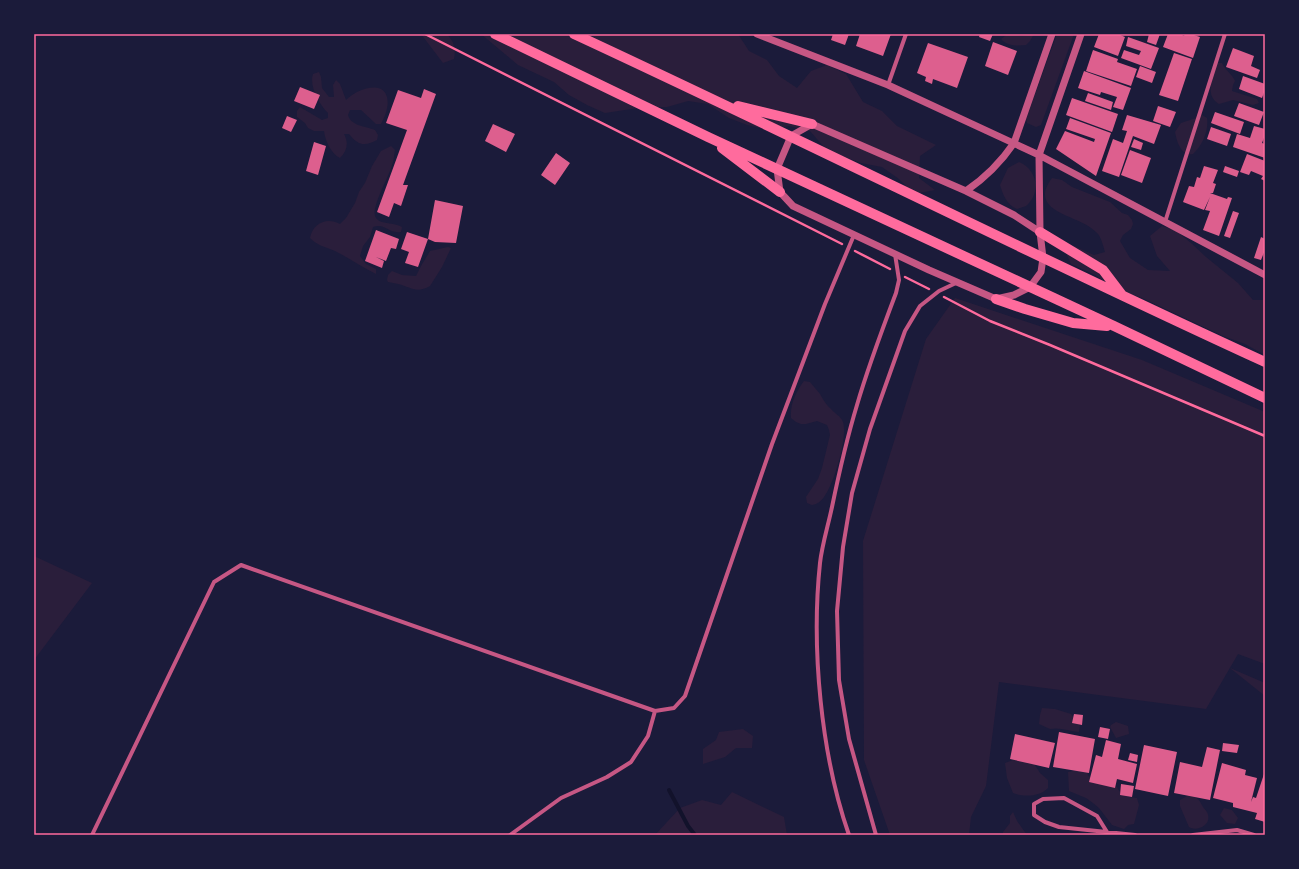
<svg xmlns="http://www.w3.org/2000/svg" width="1299" height="869" viewBox="0 0 1299 869" font-family="Commissioner,sans-serif">
	<style>
		.green { fill: #2a1e3b }
		.lines { fill: none; stroke-linecap: round; stroke-linejoin: round }
		.stream { stroke: #12122b; stroke-width: 4 }
		.building { fill: #dd5f8e }
		.path { stroke: #ff6b9d; stroke-width: 2.5 }
		.minor { stroke: #c65784; stroke-width: 4 }
		.tertiary { stroke: #c65784; stroke-width: 7 }
		.primary { stroke: #ff6b9d; stroke-width: 10 }
		.neatline { fill: none; stroke: #ff6b9d; stroke-width: 1.5 }
	</style>
	<rect width="100%" height="100%" fill="#1b1b3a"/>
	<path class="green" d="M421 34H447C454 42 456 48 454 59L443 63Z
		M481 34H738L749 51 767 60 779 76 797 88 811 71 827 65 846 74 863 102 882 111 897 126 936 145 920 156 919 178 935 190 914 194 899 179 882 167 861 163 842 156 823 146 810 131 789 126 768 130 747 125 729 118 708 104 688 101 667 107H645L605 113 587 105 569 95 554 82 518 65Z
		M1008 34 1021 36 1034 34 1030 41 1026 45C1017 46 1007 46 1001 39Z
		M1057 34H1074L1041 125 1036 127 1027 123 1026 119Z
		M1217 63H1222C1225 70 1232 74 1235 81L1233 85 1232 91 1257 99 1259 103 1253 105 1233 100 1219 104C1204 96 1213 76 1217 63Z
		M319 72 321 77 322 88 329 97H334L333 85 336 80 340 84 346 100C349 97 353 94 357 92 387 78 395 99 381 124H376L361 110H350L348 115C351 126 365 126 375 130L378 135 377 140C364 147 358 145 349 134H344C349 143 347 151 340 158 331 154 325 140 324 131H314L308 128 305 123 297 117V111L300 107 322 120 328 118V113C319 104 309 86 313 74Z
		M1199 113 1207 118C1209 131 1202 146 1193 154 1181 156 1177 142 1175 132L1181 123 1196 118Z
		M391 146 395 150C394 155 394 160 392 165 390 175 369 210 376 218 381 225 394 222 402 227L401 232C388 234 386 223 373 227L370 237 363 246 360 256 366 264 376 269V274C362 267 349 258 335 251 325 247 317 245 310 238 313 223 327 217 340 224L346 218 355 203 359 192 365 183 372 166 381 151Z
		M1019 162C1034 168 1040 185 1032 199 1030 201 1029 204 1026 206 1023 207 1020 208 1017 209 1007 205 1003 195 1000 185L1008 168Z
		M1052 178 1062 180 1072 187 1110 202 1122 213 1128 215 1132 220 1133 224 1131 229 1123 235 1120 241 1130 258 1148 270 1170 271 1157 256 1150 236 1162 226 1175 230 1191 243 1206 257 1238 283 1253 300H1265V355L1245 344 1223 336 1142 298 1131 294 1107 283 1095 275 1071 264 1067 255 1074 246 1094 255 1105 252C1103 245 1101 236 1096 232 1079 214 1026 213 1052 178Z
		M448 247 451 248 442 267 430 286C416 294 411 287 398 284 395 283 392 283 388 282L387 280 388 275 392 271 402 275 416 276 421 266 430 251Z
		M955 298 1142 360 1265 412V664L1238 654 1206 709 999 682 986 786 971 817 969 835H890L864 760 863 541 926 339Z
		M804 381 810 382C813 386 817 390 820 394 823 399 826 405 831 409 835 414 841 416 843 422 848 437 834 484 824 497 821 501 818 504 812 505L807 503 806 497 818 479 822 468 830 435 829 430 827 425 817 421 806 424H801L796 422 791 418C790 403 796 392 804 381Z
		M34 556 92 583 34 660Z
		M1230 668 1265 683V696Z
		M1042 708 1055 709 1071 714 1080 726 1079 732C1069 731 1060 727 1050 729L1039 724 1040 715Z
		M1116 722 1128 726 1129 734 1116 738 1110 727 1111 725Z
		M743 729 753 736 752 748H736L725 757 703 764V749L716 740 719 732Z
		M1021 757 1033 762 1040 773 1048 780V788C1040 797 1023 797 1013 793L1007 778 1005 763Z
		M1087 768 1088 776 1117 787C1121 796 1128 797 1137 798L1139 805 1134 824 1128 825 1124 829 1112 825 1099 808 1093 803 1086 798 1069 791 1068 772Z
		M732 792 784 817 787 835H655L680 808 702 800 721 805Z
		M1191 794C1199 800 1199 799 1203 807 1205 810 1208 812 1208 815 1211 825 1197 832 1189 827L1180 806V800Z
		M1224 808 1232 810 1238 818 1235 824 1227 823 1220 815Z
		M1013 812 1017 821 1027 835H1003V832L1010 823V816Z"/>
	<g class="lines">
		<path class="stream" d="M669 790 688 826 695 835"/>
	</g>
	<path class="building" d="M833 34H849L845 45 831 40Z
		M860 34H891L883 56 856 46Z
		M980 34H993L990 41 979 37Z
		M1099 34H1118L1125 37 1118 56 1094 47Z
		M1149 34H1160L1156 45 1147 42Z
		M1168 34H1180L1184 36 1185 34H1191L1200 37 1193 58 1163 47Z
		M1128 37 1159 48 1151 69 1121 58 1124 50 1139 55 1141 51 1126 46Z
		M993 42 1017 51 1008 75 985 66Z
		M928 43 968 57 957 88 933 79 932 84 925 81 926 77 917 73Z
		M1233 48 1254 56 1251 66 1260 70 1257 78 1226 67Z
		M1093 50 1118 59 1117 62 1137 69 1131 86 1086 71Z
		M1174 53 1192 59 1178 101 1159 95Z
		M1140 66 1156 72 1152 83 1136 77Z
		M1084 71 1131 88 1123 110 1113 107 1117 97 1101 92 1100 95 1078 88Z
		M1243 76 1265 84V90L1262 98 1239 89Z
		M300 87 320 95 314 109 294 101Z
		M424 89 436 94 403 185H408L401 206 394 203 389 217 377 212 407 130 386 123 398 90 421 98Z
		M1088 93 1113 102 1111 110 1085 101Z
		M1072 98 1118 114 1112 132 1066 115Z
		M1239 103 1264 112 1259 125 1234 116Z
		M1158 106 1176 112 1170 127 1153 121Z
		M1215 112 1244 122 1240 134 1211 123Z
		M1127 115 1161 125 1154 144 1133 136 1119 177 1102 171 1113 139 1123 143 1127 131 1122 130Z
		M287 116 297 120 291 132 282 128Z
		M1070 118 1111 133 1096 176 1056 149 1065 131 1094 142 1095 139 1066 129Z
		M493 124 515 134 506 152 485 141Z
		M1254 126 1265 129V135L1262 143 1265 144V158L1233 147 1237 134 1250 138Z
		M1211 127 1231 134 1227 146 1207 139Z
		M1134 139 1143 143 1141 150 1131 147Z
		M314 142 326 146 318 175 306 171Z
		M1130 150 1151 158 1142 183 1121 175Z
		M556 153 570 163 555 185 541 175Z
		M1247 154 1265 161V181L1261 179 1263 176 1251 171 1249 175 1240 172Z
		M1204 166 1218 170 1213 183 1216 184 1213 193H1210L1227 199 1228 197 1232 198 1219 236 1203 230 1210 211 1205 210 1210 197 1204 210 1183 202 1189 186 1194 187 1197 177 1200 178Z
		M1225 166 1239 171 1237 177 1223 172Z
		M435 200 463 206 456 243 435 242 428 239Z
		M1233 211 1239 213 1230 238 1224 236Z
		M376 230 399 239 396 249 391 248 386 261 376 257 384 261 382 268 365 261Z
		M407 232 428 239 418 267 405 263 409 252 401 249Z
		M1261 237 1265 239V250L1261 260 1254 258Z
		M1074 714 1083 715 1082 725 1072 723Z
		M1100 727 1110 729 1108 739 1098 737Z
		M1059 732 1095 739 1089 773 1053 767Z
		M1015 734 1055 743 1049 768 1010 759Z
		M1106 740 1121 744 1118 759 1137 764 1133 783 1117 779 1115 788 1089 782 1096 755 1102 757Z
		M1223 743 1239 745 1237 753 1222 751Z
		M1144 745 1177 752 1168 796 1135 789Z
		M1207 747 1220 750 1210 800 1174 793 1180 762 1202 767Z
		M1130 753 1138 755 1137 762 1128 760Z
		M1222 763 1246 770 1245 775 1257 778 1251 802 1253 797 1256 798 1265 771V822L1255 819 1257 813 1233 807V803L1213 798Z
		M1121 784 1134 786 1132 797 1120 795Z"/>
	<g class="lines">
		<path class="path" d="M425 34 842 244
			M855 251 890 269
			M905 277 929 289
			M944 297 990 321 1050 345 1265 436"/>
		<path class="minor" d="M888 85 906 34
			M1165 222 1225 34
			M1107 832 1097 816 1064 798 1043 799 1034 804V815L1045 822 1059 827 1135 835
			M92 835 214 582 241 565 655 711 674 708 685 696 772 444 825 304 854 235
			M510 835 561 798 607 777 631 762 648 736 655 711
			M849 835C821 755 811 648 820 563 822 545 828 526 832 507 839 473 847 438 857 405 868 367 882 330 896 293L899 280 895 254
			M876 835 849 739 839 680 837 611 843 547 852 493 870 429 905 331 920 306 939 291 956 283
			M1193 835 1237 830 1254 835"/>
		<path class="tertiary" d="M757 34 888 85 1039 155 1265 275
			M966 191C985 178 1001 162 1014 143L1052 34
			M1040 232 1014 215 966 191 812 124 791 136 777 169 780 192 793 206 929 270 996 299 1014 295 1030 287 1041 272 1043 258 1040 232 1039 155 1081 34"/>
		<path class="primary" d="M495 34 708 137 1114 326 1265 398
			M574 34C805 141 1033 256 1265 362
			M738 106 812 124
			M722 148 780 192
			M1040 232 1103 270 1122 295
			M996 299 1025 309 1073 323 1107 326"/>
	</g>
	<rect width="1299" height="869" fill="none" stroke="#1b1b3a" stroke-width="70"/>
	<rect x="35" y="35" width="1229" height="799" class="neatline"/>
</svg>
